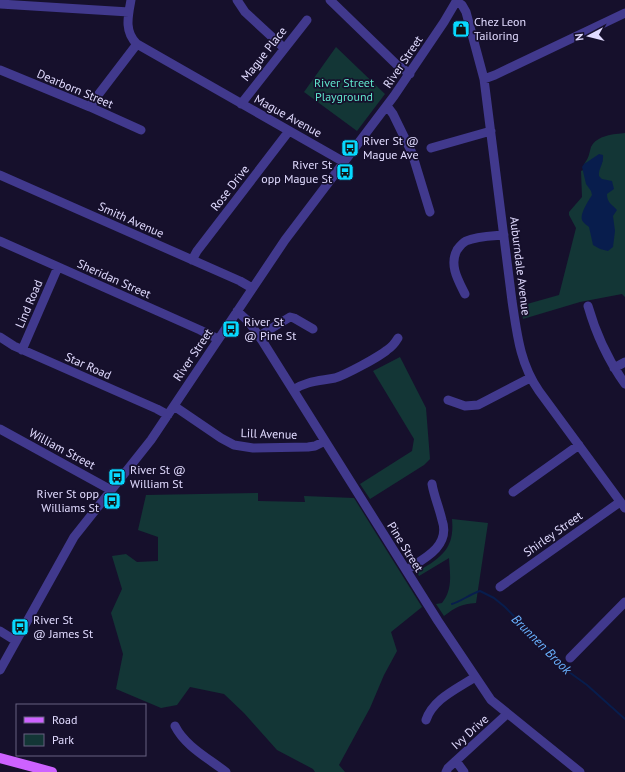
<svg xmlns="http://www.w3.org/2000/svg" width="625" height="772" viewBox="0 0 625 772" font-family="'PT Sans',sans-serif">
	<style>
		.green { fill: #133636 }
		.water { fill: #081d4d }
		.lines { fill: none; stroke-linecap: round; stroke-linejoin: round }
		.stream { stroke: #081d4d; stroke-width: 2 }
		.minor { stroke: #41398d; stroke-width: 9 }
		.major { stroke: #cd62ff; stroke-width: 10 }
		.labels { text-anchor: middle; stroke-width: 3.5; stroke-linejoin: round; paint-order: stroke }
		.poi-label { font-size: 12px; fill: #e1dbff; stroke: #16102c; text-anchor: start }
		.street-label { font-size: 12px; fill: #e1dbff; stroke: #16102c }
		.park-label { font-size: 12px; fill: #60e6cc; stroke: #16102c }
		.water-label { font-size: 13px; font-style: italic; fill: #69b1ff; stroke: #16102c }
	</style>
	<rect width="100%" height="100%" fill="#16102c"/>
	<path class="green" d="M336 47 385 94 357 131 304 92Z
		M625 133V297L622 294 580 302 523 319 520 306 559 295 576 228 569 215V212L582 197 581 171 603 161 594 158 589 162 584 164C589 158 589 154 591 147 597 135 614 134 625 133Z
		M400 357 426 408 430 459 424 465 370 499 360 484 412 451 414 439 373 371Z
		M258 493V501L305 502 304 496 354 498 422 607 391 632 397 651 384 675 370 708 339 765 345 772H315L313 769 277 750 244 713 224 694 190 687 177 705 161 708 116 689 123 654 111 613 122 589 112 556 126 554 137 562 158 561V537L138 530 146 495Z
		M452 519 488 523 476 603C461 604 456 607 444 616L436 604 442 603C453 589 450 575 449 558L419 576 418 574C420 569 425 567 430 564 448 552 454 541 452 519Z"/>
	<path class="water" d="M599 154 603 155C604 164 598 169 599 176L602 179 612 181 614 189 607 194C607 203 612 204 617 210L613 216 615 231 613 247 608 251 600 249 593 245 589 227C587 225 583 223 582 220 580 213 589 200 592 195L591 191 586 184 582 167 584 164Z"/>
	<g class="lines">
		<path class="stream" d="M452 604C462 601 470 594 480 591L494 598 505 607 536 639 553 652 569 672 587 685 625 719"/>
		<path class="minor" d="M131 0C128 16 124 32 137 44L344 162
			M237 0 245 12 284 48
			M330 0 396 64 410 74
			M456 1 462 5 466 12 484 79 512 301C517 334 520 364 539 391L625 508
			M0 4 129 12
			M0 70 90 107 141 130
			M484 79 495 75 625 13
			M241 104 307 20
			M387 106 393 114 412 153 430 212
			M90 107 95 99 137 44
			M431 148 491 131
			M0 175 240 281 252 288
			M0 241 200 330 218 339
			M192 260 197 251 289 131
			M465 294C458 280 449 265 457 250 460 246 462 243 466 241 477 236 492 236 504 235
			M588 306C596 334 608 360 625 384
			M237 311 249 322 263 342 438 621 491 700 580 772
			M259 336 290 317 294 318 313 329
			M0 337 14 346 157 409 168 415
			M22 350 58 267
			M614 368 625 362
			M293 390C306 381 320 381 335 378 345 375 379 357 387 350 392 347 395 343 398 338
			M448 400 465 406 478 405 530 378
			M174 406 221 438 234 445 253 448 308 447 315 446 325 441
			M0 429 111 490
			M513 492 579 445
			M406 570C424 559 451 546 442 520 439 507 434 496 432 484
			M500 587 620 502
			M0 631 16 641
			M570 658 625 602
			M0 670 74 537 151 440 285 240 394 96 444 22 457 0
			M426 720C433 699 457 689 475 677
			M175 726C185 746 208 758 226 772
			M456 761 464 772
			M446 772 448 768 507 714"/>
		<path class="major" d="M0 758 52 772"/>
	</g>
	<defs>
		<symbol id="shop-square" viewBox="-11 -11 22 22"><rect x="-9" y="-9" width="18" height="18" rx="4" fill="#07d9ff" stroke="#16102c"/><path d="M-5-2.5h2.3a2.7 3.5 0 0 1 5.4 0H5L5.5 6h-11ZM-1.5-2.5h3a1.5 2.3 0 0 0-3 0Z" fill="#111"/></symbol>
		<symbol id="bus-square" viewBox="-11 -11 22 22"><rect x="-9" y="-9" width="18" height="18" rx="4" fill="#07d9ff" stroke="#16102c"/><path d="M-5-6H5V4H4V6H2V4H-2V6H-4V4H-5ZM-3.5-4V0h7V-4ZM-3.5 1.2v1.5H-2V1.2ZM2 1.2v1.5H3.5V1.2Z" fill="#111"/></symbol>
	</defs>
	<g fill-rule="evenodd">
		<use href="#shop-square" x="451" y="19" width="20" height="20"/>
		<use href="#bus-square" x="340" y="138" width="20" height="20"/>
		<use href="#bus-square" x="335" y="162" width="20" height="20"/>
		<use href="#bus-square" x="221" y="319" width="20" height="20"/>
		<use href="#bus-square" x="107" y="467" width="20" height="20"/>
		<use href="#bus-square" x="102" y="491" width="20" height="20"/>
		<use href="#bus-square" x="10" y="617" width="20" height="20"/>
	</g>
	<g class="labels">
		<g class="poi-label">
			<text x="474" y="26">Chez Leon<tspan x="474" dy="14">Tailoring</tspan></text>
			<text x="363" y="145">River St @<tspan x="363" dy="14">Mague Ave</tspan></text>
			<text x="332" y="169" text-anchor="end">River St<tspan x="332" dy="14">opp Mague St</tspan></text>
			<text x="244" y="326">River St<tspan x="244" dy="14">@ Pine St</tspan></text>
			<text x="130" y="474">River St @<tspan x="130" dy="14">William St</tspan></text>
			<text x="99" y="498" text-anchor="end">River St opp<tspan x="99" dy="14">Williams St</tspan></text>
			<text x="33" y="624">River St<tspan x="33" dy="14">@ James St</tspan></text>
		</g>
		<g class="street-label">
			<text transform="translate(264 54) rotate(-52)" y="4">Mague Place</text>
			<text transform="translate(403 62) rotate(-56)" y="4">River Street</text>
			<text transform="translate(75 89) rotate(23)" y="4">Dearborn Street</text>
			<text transform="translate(288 116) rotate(29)" y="4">Mague Avenue</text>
			<text transform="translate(230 188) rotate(-52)" y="4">Rose Drive</text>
			<text transform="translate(131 220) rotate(24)" y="4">Smith Avenue</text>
			<text transform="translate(520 266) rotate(83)" y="4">Auburndale Avenue</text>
			<text transform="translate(114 279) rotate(24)" y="4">Sheridan Street</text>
			<text transform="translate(29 304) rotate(-67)" y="4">Lind Road</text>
			<text transform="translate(193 355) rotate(-56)" y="4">River Street</text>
			<text transform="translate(88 366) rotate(24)" y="4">Star Road</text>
			<text transform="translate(269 434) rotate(2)" y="4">Lill Avenue</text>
			<text transform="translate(62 449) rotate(28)" y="4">William Street</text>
			<text transform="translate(553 534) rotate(-35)" y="4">Shirley Street</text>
			<text transform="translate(405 547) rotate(58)" y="4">Pine Street</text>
			<text transform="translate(470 732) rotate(-42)" y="4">Ivy Drive</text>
		</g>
		<g class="park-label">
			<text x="344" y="87">River Street<tspan x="344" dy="14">Playground</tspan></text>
		</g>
		<g class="water-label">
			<text transform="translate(542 644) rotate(45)" y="5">Brunnen Brook</text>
		</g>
	</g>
	<rect x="16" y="704" width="130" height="52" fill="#16102c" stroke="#676180"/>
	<rect x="24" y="717" width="20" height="6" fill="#cd62ff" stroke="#676180"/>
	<text x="52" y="724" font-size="12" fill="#e1dbff">Road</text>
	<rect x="24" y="734" width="20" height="12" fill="#133636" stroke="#676180"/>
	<text x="52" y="744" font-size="12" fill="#e1dbff">Park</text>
	<g transform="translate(589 36) rotate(263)" stroke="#16102c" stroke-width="3" paint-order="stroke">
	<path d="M0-3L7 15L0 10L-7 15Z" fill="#e1dbff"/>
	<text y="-6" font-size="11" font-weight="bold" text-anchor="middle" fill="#e1dbff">N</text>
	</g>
</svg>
